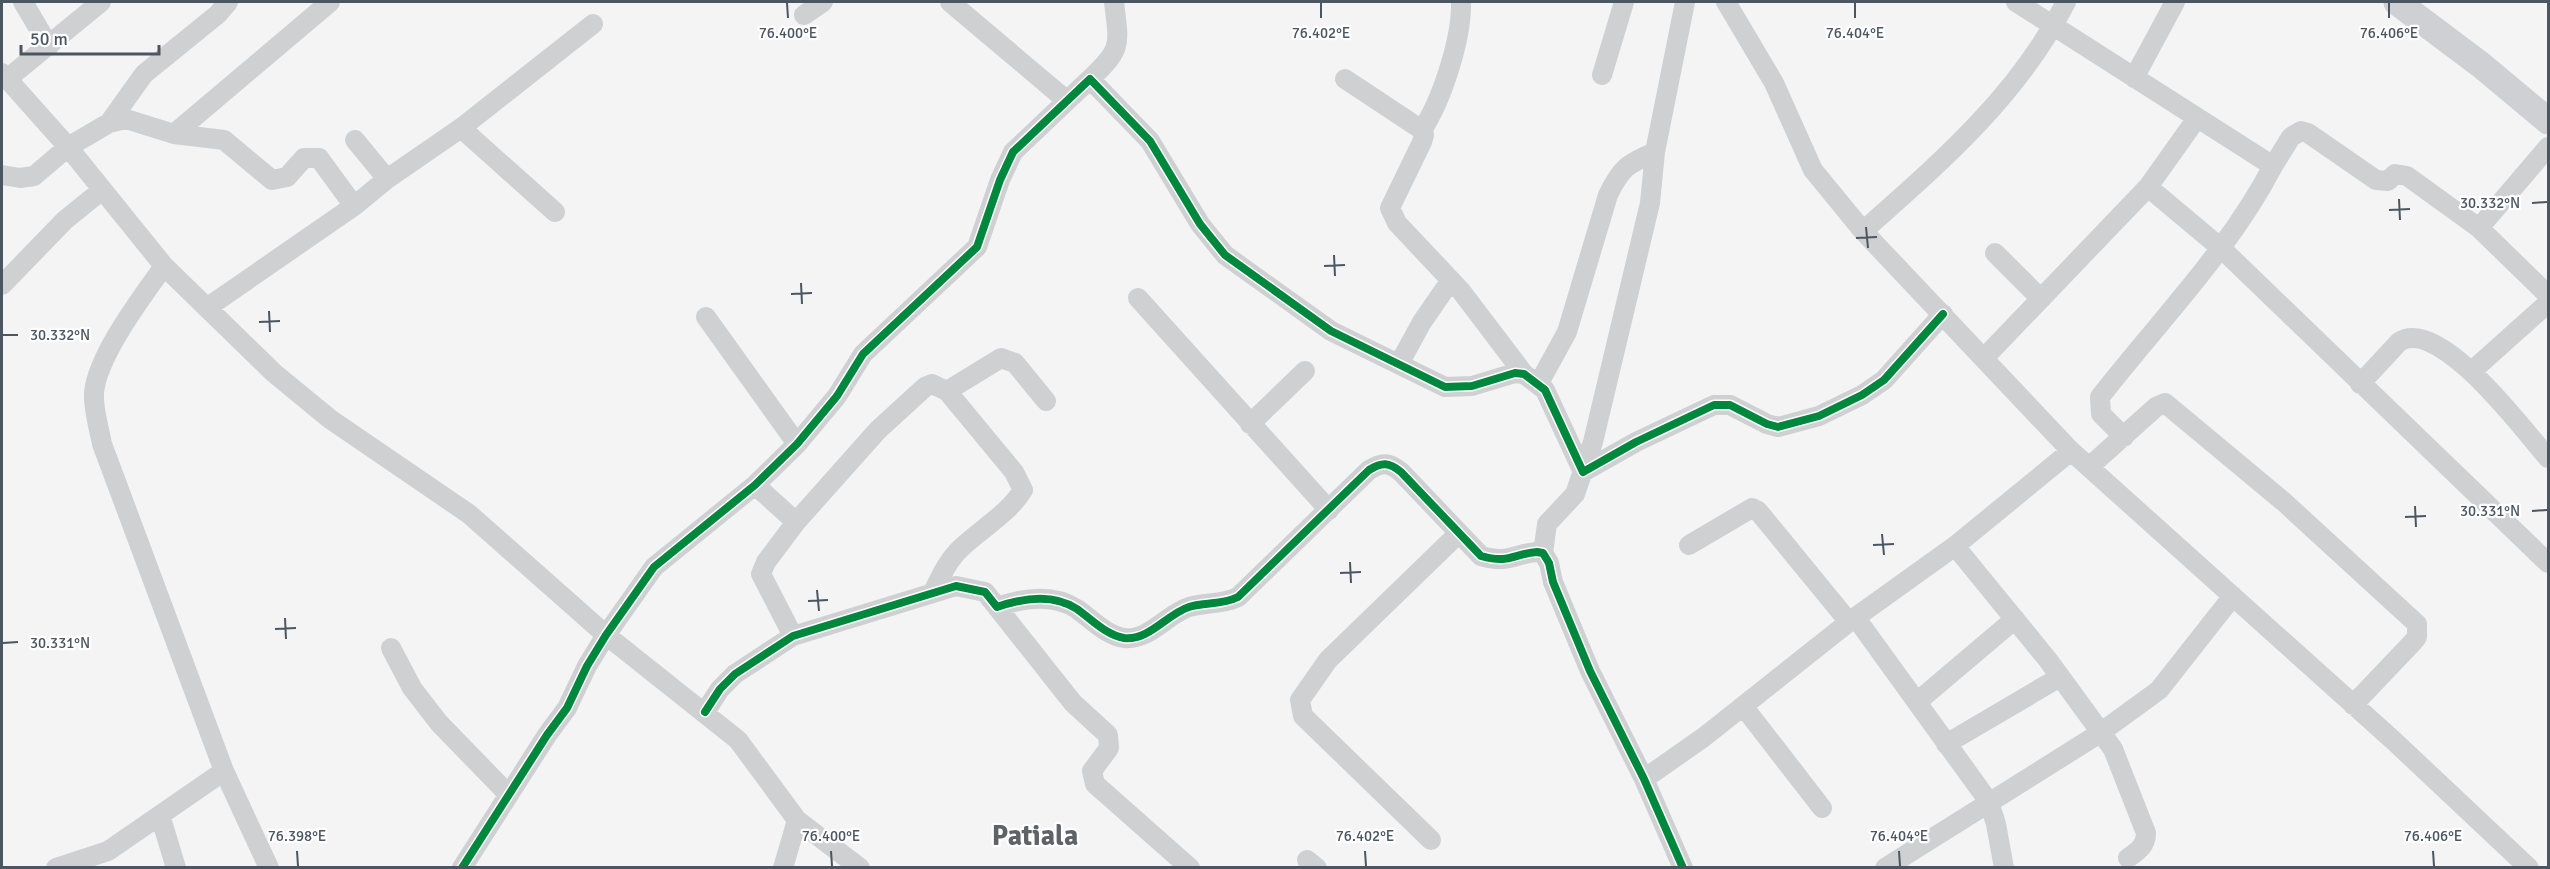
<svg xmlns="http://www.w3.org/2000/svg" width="2550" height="869" viewBox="0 0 2550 869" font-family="Signika,sans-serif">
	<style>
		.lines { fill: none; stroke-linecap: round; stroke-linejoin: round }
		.street { stroke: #ced0d2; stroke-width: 20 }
		.secondary { stroke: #ced0d4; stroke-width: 27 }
		.cycleway-casing { stroke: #fff; stroke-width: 11 }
		.cycleway { stroke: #00873e; stroke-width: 8 }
		.ticks { fill: none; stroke: #4a5661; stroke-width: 2 }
		.labels { text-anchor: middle; stroke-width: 4.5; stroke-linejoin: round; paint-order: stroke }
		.town-label { font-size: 28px; font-weight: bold; fill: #5f6368; stroke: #fff }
		.ticks-label { font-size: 15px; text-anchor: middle; fill: #4a5661; stroke: #fff; stroke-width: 4.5; stroke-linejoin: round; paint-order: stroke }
	</style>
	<rect width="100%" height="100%" fill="#f4f4f4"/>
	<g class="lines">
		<path class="street" d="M23 2 49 46
			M950 2 1066 100
			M1726 2 1774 83 1813 170 1863 231 2071 451 2394 741 2529 868
			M2016 2 2273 166 2291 137 2301 131 2308 133 2376 180 2388 181 2395 174 2407 176 2479 228 2548 295
			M804 15 823 2
			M2 73 68 147 164 266C142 297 97 356 94 393 93 409 99 428 102 444L224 771 269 868
			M1602 75 1624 2
			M2134 78 2175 2
			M7 79 101 2
			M1090 79C1123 48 1119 45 1114 2
			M1345 79 1422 130 1424 135 1422 142 1390 208 1397 223 1461 291 1524 374
			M109 123 144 74 218 14 228 2
			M461 128 555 212
			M1422 130C1442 100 1462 38 1461 2
			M174 134 330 2
			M355 140 387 179
			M2 175 20 178 34 176 68 147 109 123 126 119 174 134 224 140 272 180 287 177 304 158H319L354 206 387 179 461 128 593 24
			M2148 187 2222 249 2548 563
			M2479 228 2548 147
			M1863 231C1941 162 2018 96 2066 2
			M1995 253 2041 299
			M164 266 274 373 330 419 469 514 606 635 738 740 797 820 783 868
			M2 285 65 220 101 191
			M1138 298 1329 510
			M208 307 354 206
			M706 317 797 444
			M1984 358 2148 187 2197 118
			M1399 364 1422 322 1451 280
			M2472 371 2548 303
			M1539 383 1567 332 1608 195C1621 168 1627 164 1655 152
			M2360 384 2399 342C2439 315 2525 432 2548 458
			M1250 424 1305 371
			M2124 437 2101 414 2100 397C2159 321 2228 252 2273 166
			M2089 467 2156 407 2165 403 2284 502 2417 624V637L2412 643 2353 705
			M755 485 796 522 878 430 925 387 932 384 947 391 1001 358 1015 363 1046 401
			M1689 545 1752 508 1758 511 1849 622
			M1955 546 2048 660 2113 749 2146 833C2146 846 2138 851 2128 858
			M1543 553 1547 524 1575 494 1593 442 1650 203 1655 152 1685 2
			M933 592C941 576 948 560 961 548 981 529 1008 514 1023 490L1014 472 947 391
			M997 607 1073 703 1108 735 1109 748 1092 771 1095 784 1190 868
			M1856 618 1989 802 1996 824 2004 868
			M793 636 761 574 766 562 796 522
			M391 648 412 688 439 723 508 794
			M1917 702 2015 619
			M1743 706 1822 808
			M705 712 720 689 735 674 793 636 956 586 985 592 997 607C1023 598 1053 593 1077 609 1091 619 1106 635 1124 638 1149 641 1167 614 1189 607 1206 602 1222 605 1238 597L1369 470C1382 462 1389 462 1401 472L1481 556C1510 564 1512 554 1537 552L1543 553 1549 563 1553 582 1590 671 1644 779 1683 868
			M1946 744 2060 677
			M1644 779 1704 737 1849 622 1955 546 2071 451
			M160 815 176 868
			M797 820 860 868
			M1431 840 1303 716 1300 700 1328 660 1458 534
			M1307 860 1317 868
			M56 868 108 851 224 771
			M462 868 547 735 567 708 587 666 606 635 654 567 755 485 797 444 837 396 863 354 977 247 1000 180 1013 152 1090 79 1150 141 1200 224 1225 255 1331 331 1445 387 1472 386 1515 373 1524 374 1545 390 1583 472 1636 442 1714 405H1730L1767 424 1778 427 1819 416 1862 395 1884 380 1943 314
			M1885 868 2100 733 2159 690 2233 596"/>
		<path class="secondary" d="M2397 2 2481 65 2548 121"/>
		<defs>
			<path id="cycleway" d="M705 712 720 689 735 674 793 636 956 586 985 592 997 607C1023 598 1053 593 1077 609 1091 619 1106 635 1124 638 1149 641 1167 614 1189 607 1206 602 1222 605 1238 597L1369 470C1382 462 1389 462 1401 472L1481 556C1510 564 1512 554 1537 552L1543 553 1549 563 1553 582 1590 671 1644 779 1683 868
				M462 868 547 735 567 708 587 666 606 635 654 567 755 485 797 444 837 396 863 354 977 247 1000 180 1013 152 1090 79 1150 141 1200 224 1225 255 1331 331 1445 387 1472 386 1515 373 1524 374 1545 390 1583 472 1636 442 1714 405H1730L1767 424 1778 427 1819 416 1862 395 1884 380 1943 314"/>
		</defs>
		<use href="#cycleway" class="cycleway-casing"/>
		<use href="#cycleway" class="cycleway"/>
	</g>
	<path class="ticks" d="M787 3 788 18M1321 3V18M1855 3V18M2389 3V18M2399 199 2400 220M2532 203 2547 202M2389 210 2410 209M1866 227 1868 248M1856 238 1877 237M1334 255 1335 276M1324 266 1345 265M801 283 802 304M791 294 812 293M269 311 270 332M259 322 280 321M3 335H18M2415 506 2416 527M2532 511 2547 510M2405 517 2426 516M1882 534 1884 555M1873 545 1894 544M1350 562 1351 583M1340 573 1361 572M817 590 819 611M808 601 828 600M285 618 286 639M275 629 296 628M3 643 18 642M297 851 298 866M831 851 832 866M1365 851 1366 866M1899 851 1900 866M2433 851 2434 866"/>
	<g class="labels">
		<g class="town-label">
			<text x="1035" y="845">Patiala</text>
		</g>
	</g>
	<g class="ticks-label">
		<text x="788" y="38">76.400°E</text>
		<text x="1321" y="38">76.402°E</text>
		<text x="1855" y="38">76.404°E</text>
		<text x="2389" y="38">76.406°E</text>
		<text x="2490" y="208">30.332°N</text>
		<text x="60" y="340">30.332°N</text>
		<text x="2490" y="516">30.331°N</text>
		<text x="60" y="648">30.331°N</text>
		<text x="297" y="841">76.398°E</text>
		<text x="831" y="841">76.400°E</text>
		<text x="1365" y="841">76.402°E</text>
		<text x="1899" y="841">76.404°E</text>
		<text x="2433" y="841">76.406°E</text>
	</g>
	<rect width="2550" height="869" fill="none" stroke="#4a5661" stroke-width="6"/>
	<path d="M21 45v9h138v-9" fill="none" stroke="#4a5661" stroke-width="3"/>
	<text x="30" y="45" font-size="18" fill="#4a5661" stroke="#ffffff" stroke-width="4.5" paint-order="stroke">50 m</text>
</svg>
